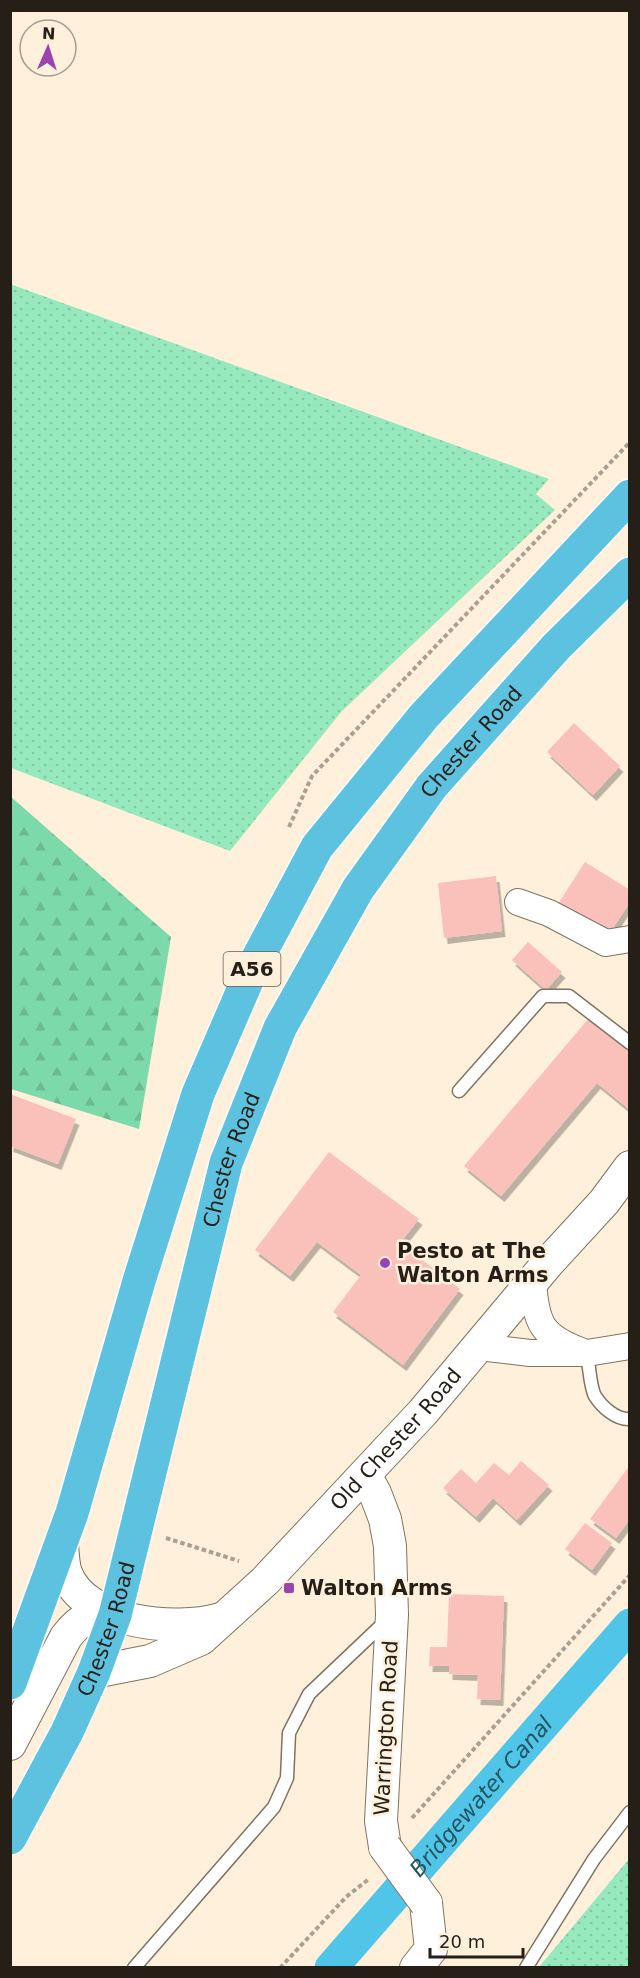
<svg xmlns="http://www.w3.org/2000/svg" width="640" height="1978" viewBox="0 0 640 1978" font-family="'DejaVu Sans',sans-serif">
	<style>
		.grass { fill: url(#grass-dots) }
		.forest { fill: url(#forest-firs) }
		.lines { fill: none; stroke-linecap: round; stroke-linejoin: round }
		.canal { stroke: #51c5e7; stroke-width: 33 }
		.building { fill: #fac0ba; filter: url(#shadow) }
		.service-casing { stroke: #807361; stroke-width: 15 }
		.minor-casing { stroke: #807361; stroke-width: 28 }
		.tertiary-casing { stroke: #807361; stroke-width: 34 }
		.trunk-casing { stroke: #fff; stroke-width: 36 }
		.path { stroke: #ab9f90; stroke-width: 4; stroke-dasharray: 4.5 3; stroke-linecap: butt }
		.service { stroke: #fff; stroke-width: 12 }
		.minor { stroke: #fff; stroke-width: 26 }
		.tertiary { stroke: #fff; stroke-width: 32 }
		.trunk { stroke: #5cc2df; stroke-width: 33 }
		.tertiary-bridge-casing { stroke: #807361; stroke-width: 34; stroke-linecap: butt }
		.tertiary-bridge { stroke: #fff; stroke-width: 32 }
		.poi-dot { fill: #9d43ae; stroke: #fff0dc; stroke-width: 2 }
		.labels { text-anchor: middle; stroke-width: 5; stroke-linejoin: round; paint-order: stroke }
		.shield { fill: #fff0dc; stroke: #665e53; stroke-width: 1.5 }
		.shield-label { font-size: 20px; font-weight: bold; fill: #251f18 }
		.street-label { font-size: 21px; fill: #251f18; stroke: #fff0dc }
		.poi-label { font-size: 21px; font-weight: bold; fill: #251f18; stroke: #fff0dc; text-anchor: start }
		.water-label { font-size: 22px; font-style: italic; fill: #245563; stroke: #fff0dc }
	</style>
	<defs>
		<pattern id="grass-dots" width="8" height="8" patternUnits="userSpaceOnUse" patternTransform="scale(1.5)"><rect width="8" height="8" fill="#96e9bd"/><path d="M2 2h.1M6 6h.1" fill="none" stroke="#81c7a2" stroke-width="1.8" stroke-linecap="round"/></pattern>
		<pattern id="forest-firs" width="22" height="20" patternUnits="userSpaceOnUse" patternTransform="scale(1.5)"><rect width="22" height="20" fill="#7cdaaa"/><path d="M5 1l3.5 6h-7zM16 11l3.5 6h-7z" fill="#6bbb92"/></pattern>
		<filter id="shadow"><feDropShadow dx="3.5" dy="6" stdDeviation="0" flood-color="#0004"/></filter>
	</defs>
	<rect width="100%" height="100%" fill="#fff0dc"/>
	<path class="grass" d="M10 284 549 479 536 494 555 510 341 712 230 851 11 768Z
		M629 1859V1967H539Z"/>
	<path class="forest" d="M10 796 171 937 139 1129 11 1089Z"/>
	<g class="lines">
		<path class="canal" id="s1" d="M331 1968 630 1625"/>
	</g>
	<path class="building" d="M574 723 620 766 593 795 547 752Z
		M585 862 630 890V902L606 939 556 907Z
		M496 876 502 931 444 938 438 883Z
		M528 942 562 972 546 990 512 960Z
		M589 1018 630 1052V1110L597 1083 501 1196 464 1166Z
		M10 1094 76 1119 58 1164 10 1146Z
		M329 1152 419 1219 400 1243 460 1289 403 1365 333 1312 361 1275 317 1242 290 1276 255 1250Z
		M521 1461 549 1485 517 1520 493 1498 476 1517 443 1488 461 1469 476 1483 494 1463 509 1475Z
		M630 1465V1519L616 1538 590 1519Z
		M585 1523 612 1543 592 1570 565 1549Z
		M449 1594 504 1596 500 1700 477 1699 478 1675 449 1674V1666H429L430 1647H447Z"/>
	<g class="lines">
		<defs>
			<path id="service" d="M459 1091 543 996H569L630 1043
				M587 1353C589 1364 590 1387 595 1396 602 1407 616 1420 630 1419
				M134 1968 274 1807 287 1778 289 1733 309 1694 387 1620
				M526 1968 594 1859 630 1812"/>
			<path id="minor" d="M518 902 549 913 606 943 630 939
				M533 1282C536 1323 541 1336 581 1351
				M479 1347 530 1353H587L630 1346"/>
			<g id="tertiary">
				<path d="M365 1475 375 1493 385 1519 390 1546 392 1615 381 1821 385 1847"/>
				<path d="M62 1545C63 1554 63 1565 66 1573 85 1624 176 1632 220 1619"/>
				<path id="s2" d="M94 1672 150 1661 201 1639 265 1581 423 1412 548 1263 604 1202 630 1167"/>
				<path d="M10 1744 66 1637C82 1616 89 1616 115 1615"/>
				<path d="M416 1968 431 1949 426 1903"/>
			</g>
			<g id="trunk">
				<path d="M10 1683 72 1513 139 1281 198 1094 253 967 317 847 424 716 630 496"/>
				<path id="s3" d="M10 1838 67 1732 94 1672 115 1615 226 1163 280 1028 358 889 432 786 556 647 630 574"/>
			</g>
		</defs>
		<use href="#service" class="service-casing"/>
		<use href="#minor" class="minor-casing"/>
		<use href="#tertiary" class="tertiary-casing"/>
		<use href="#trunk" class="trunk-casing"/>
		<path class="path" d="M289 827 312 776 630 442
			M166 1538 239 1561
			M412 1818 630 1575
			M280 1968 346 1897 369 1879"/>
		<use href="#service" class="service"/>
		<use href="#minor" class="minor"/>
		<use href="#tertiary" class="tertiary"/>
		<use href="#trunk" class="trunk"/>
		<defs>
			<path id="tertiary-bridge" d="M385 1847 426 1903"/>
		</defs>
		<use href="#tertiary-bridge" class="tertiary-bridge-casing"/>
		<use href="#tertiary-bridge" class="tertiary-bridge"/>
	</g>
	<g class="poi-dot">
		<circle cx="385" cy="1263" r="6"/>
		<rect x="283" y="1582" width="12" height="12" rx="3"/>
	</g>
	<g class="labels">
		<rect class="shield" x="223.5" y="952" width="57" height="34" rx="4.5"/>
		<g class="shield-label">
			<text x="252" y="976">A56</text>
		</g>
		<g class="street-label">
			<text dy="7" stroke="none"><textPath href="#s3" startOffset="1203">Chester Road</textPath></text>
			<text dy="7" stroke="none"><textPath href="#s3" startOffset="717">Chester Road</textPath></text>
			<text dy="7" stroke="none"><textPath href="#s2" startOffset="392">Old Chester Road</textPath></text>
			<text dy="7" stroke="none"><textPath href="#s3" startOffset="231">Chester Road</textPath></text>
			<text transform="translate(386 1728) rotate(-87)" y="7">Warrington Road</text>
		</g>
		<g class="poi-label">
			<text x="397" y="1258">Pesto at The<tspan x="397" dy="24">Walton Arms</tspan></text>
			<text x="301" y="1595">Walton Arms</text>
		</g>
		<g class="water-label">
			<text dy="8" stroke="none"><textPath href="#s1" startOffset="228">Bridgewater Canal</textPath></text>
		</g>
	</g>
	<rect width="640" height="1978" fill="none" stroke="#251f18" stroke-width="24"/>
	<g transform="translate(48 48) rotate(3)"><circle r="28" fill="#fff0dc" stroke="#a89c8e" stroke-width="1.5"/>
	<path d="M0-4.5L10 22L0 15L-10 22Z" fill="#9d43ae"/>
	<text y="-9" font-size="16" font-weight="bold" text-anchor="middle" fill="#251f18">N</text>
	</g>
	<path d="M430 1948v9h93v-9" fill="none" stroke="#251f18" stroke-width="3"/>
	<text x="439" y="1948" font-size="18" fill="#251f18" stroke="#fff0dc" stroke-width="4.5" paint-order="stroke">20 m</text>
</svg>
